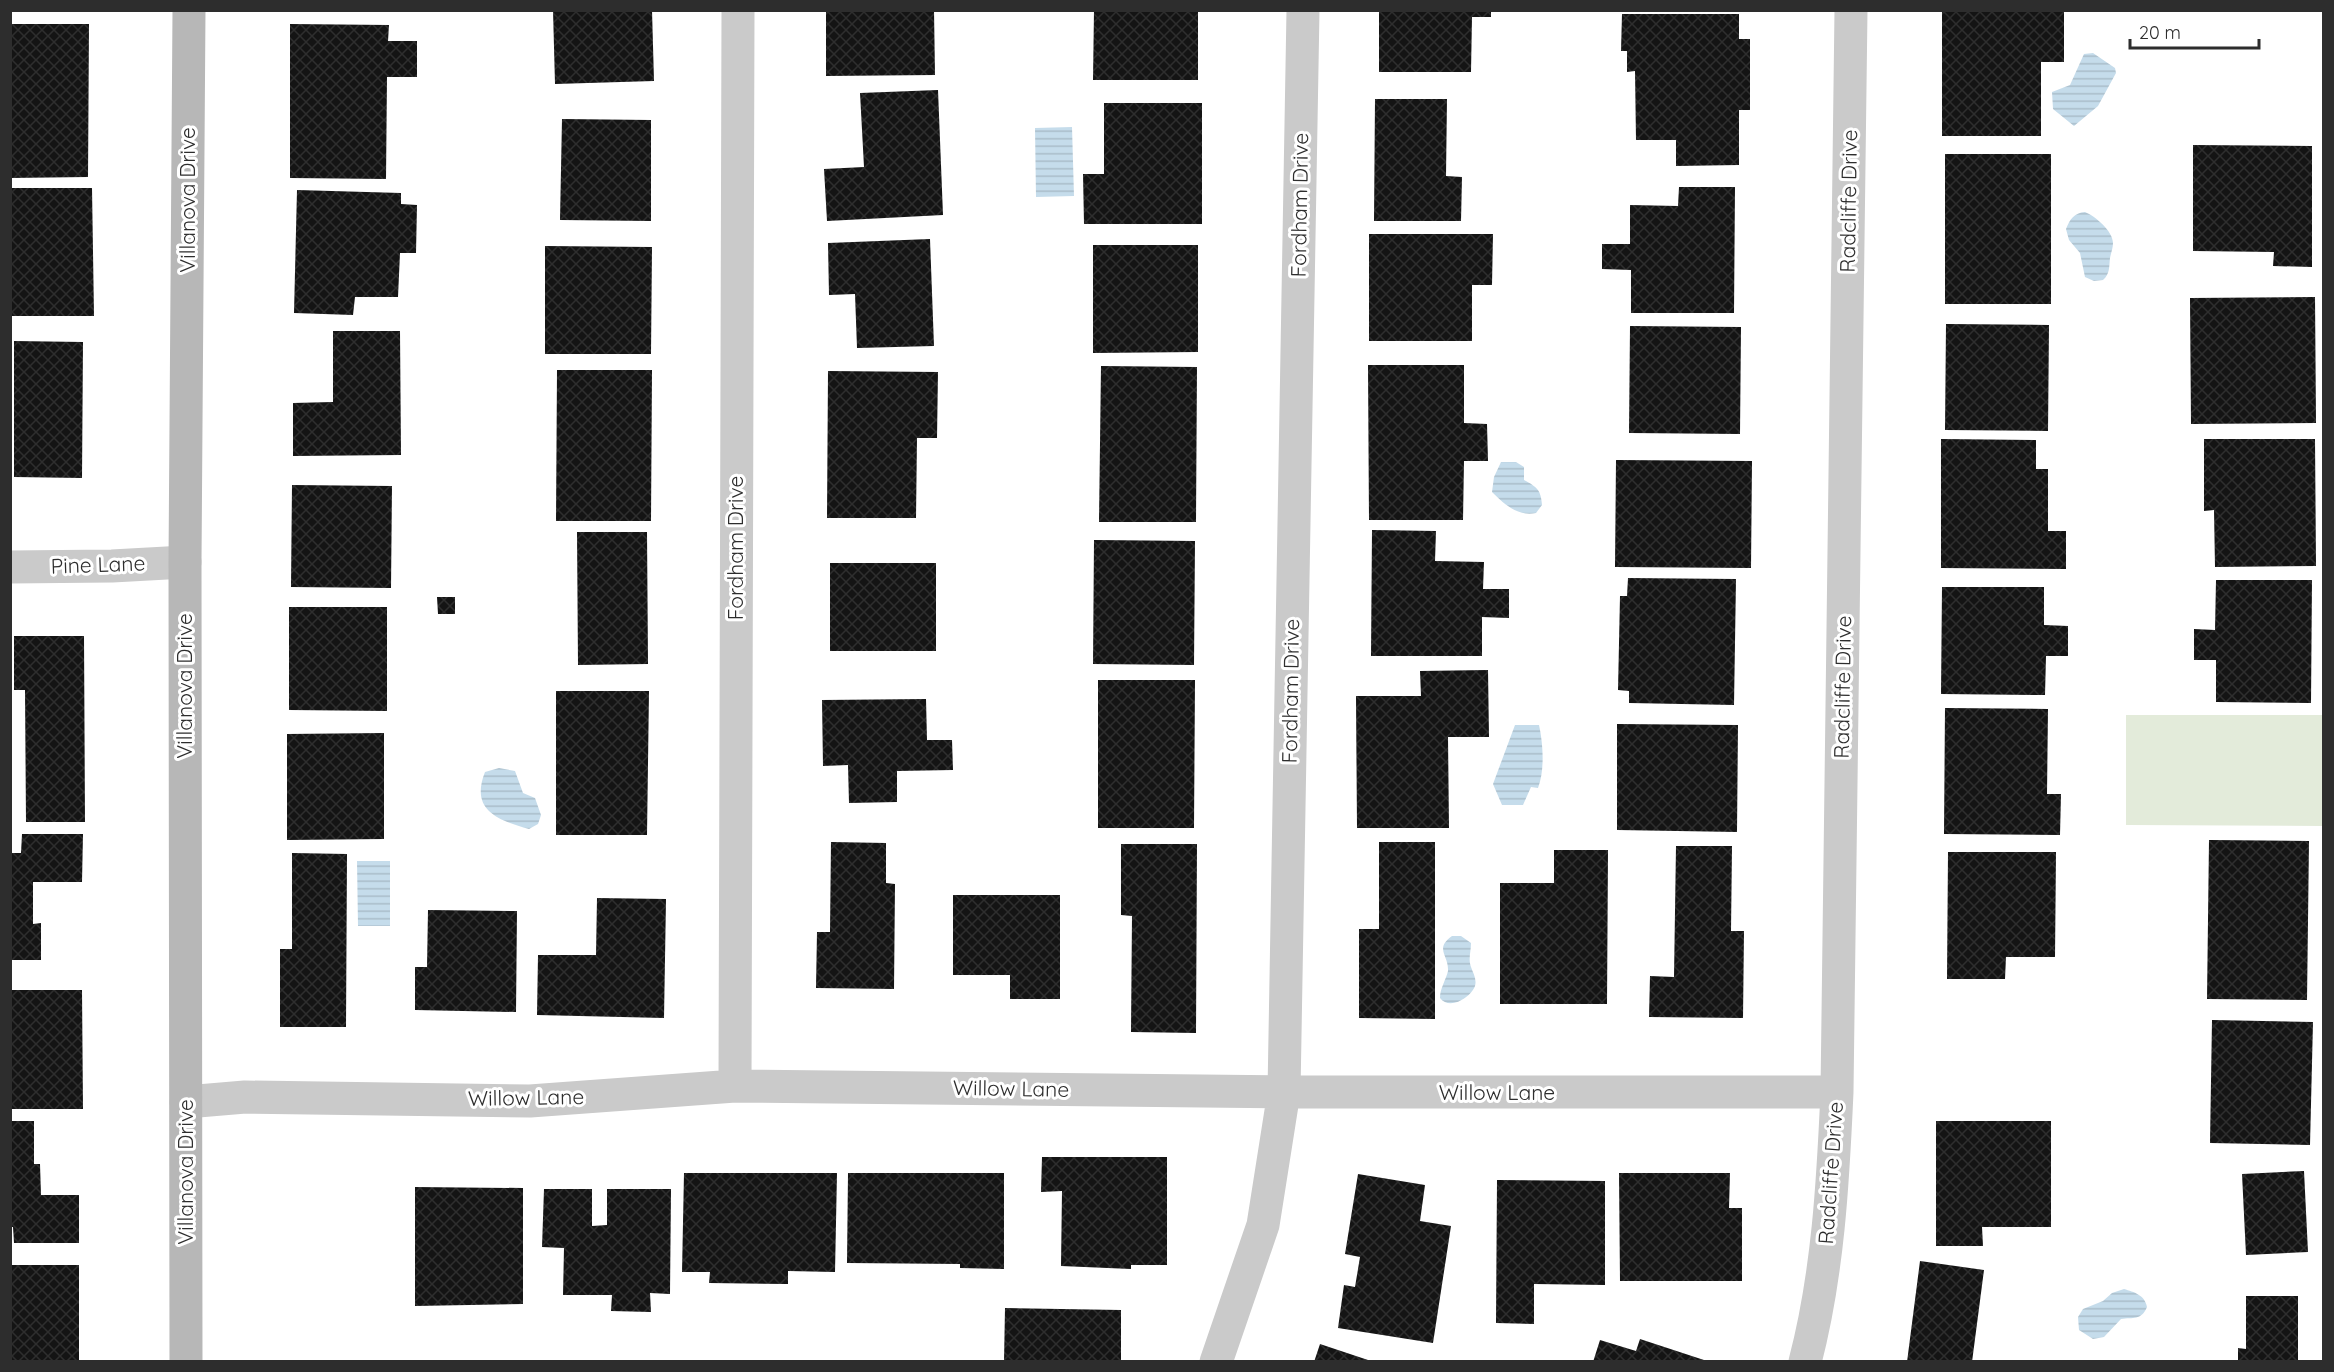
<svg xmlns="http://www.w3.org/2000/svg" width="2334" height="1372" viewBox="0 0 2334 1372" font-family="Quicksand,sans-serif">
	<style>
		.green { fill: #e3ebda }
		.water { fill: url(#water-rules) }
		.building { fill: url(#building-cross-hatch) }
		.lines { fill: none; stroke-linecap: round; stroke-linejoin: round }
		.street { stroke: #cacaca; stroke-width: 33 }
		.secondary { stroke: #b7b7b7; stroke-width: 33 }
		.labels { text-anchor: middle; stroke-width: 6; stroke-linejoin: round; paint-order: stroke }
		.street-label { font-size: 21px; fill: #2d2d2d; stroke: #fff }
	</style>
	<defs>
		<pattern id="water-rules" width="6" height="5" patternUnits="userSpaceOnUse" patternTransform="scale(1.5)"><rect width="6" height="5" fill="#c5dceb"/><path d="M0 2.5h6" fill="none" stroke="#aabdca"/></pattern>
		<pattern id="building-cross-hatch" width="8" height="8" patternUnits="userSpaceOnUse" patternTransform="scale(1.5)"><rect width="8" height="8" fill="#141414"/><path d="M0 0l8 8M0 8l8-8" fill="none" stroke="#2e2e2e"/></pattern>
	</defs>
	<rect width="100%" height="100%" fill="#fff"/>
	<path class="green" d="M2126 715H2323V826L2126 825Z"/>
	<path class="water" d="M2093 53 2115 68 2116 73 2098 106 2074 126 2053 109 2052 92 2070 85 2084 54Z
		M1072 127 1074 196 1036 197 1035 128Z
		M2085 212C2095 216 2113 231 2113 243 2113 248 2111 253 2110 258 2109 267 2110 274 2103 280L2094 281 2085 277 2080 253 2069 240 2066 229C2070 219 2074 213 2085 212Z
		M1501 462H1516L1524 467V480C1537 487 1541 490 1542 505L1536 513C1518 517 1504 504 1492 492L1494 477Z
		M1515 725H1539C1543 743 1545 770 1538 788L1531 787 1523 805H1502L1493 784Z
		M499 768 515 771 523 793 535 798 541 815 538 824 529 829C497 820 470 810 485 772Z
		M357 861H390V926H358Z
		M1452 936H1461L1471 943C1471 952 1468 959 1471 967 1473 973 1477 979 1475 986 1471 997 1450 1011 1440 998 1440 988 1446 980 1448 971 1449 955 1434 949 1452 936Z
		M2124 1289C2134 1292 2145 1295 2147 1307 2141 1321 2133 1317 2121 1319L2104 1337 2093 1339 2079 1330 2078 1317 2083 1309 2103 1301 2112 1293Z"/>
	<path class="building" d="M553 10H652L654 81 555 84Z
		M826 10H934L935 75 826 76Z
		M1094 10H1198V80H1093Z
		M1379 10H1491V17H1472L1471 72H1379Z
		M1942 10H2064V62H2041V136H1942Z
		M1622 14H1739V39H1750V110H1739V165L1676 166V140H1636L1635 71 1627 72V51H1621Z
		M10 24H89L88 177 10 178Z
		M290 24 389 25 388 41H417V77H387L386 179 290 178Z
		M938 90 943 215 827 221 824 169 864 167 860 93Z
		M1375 99H1447L1446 176 1462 177 1461 221H1374Z
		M1104 103H1202V224H1084L1083 174H1104Z
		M562 119 651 120V221L560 220Z
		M2193 145 2312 146V267L2273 266 2274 252 2193 251Z
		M1945 154H2051V304H1945Z
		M1679 187H1735L1734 313H1631V270L1602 269V244H1630V205L1678 206Z
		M10 188H92L94 316H10Z
		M297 190 401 193V204L417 205 416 253H400L398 297H355L353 315 294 313Z
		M1369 234H1493L1492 285H1472V341H1369Z
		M930 239 934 346 857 348 855 294 829 295 828 243Z
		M1093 245H1198V352L1093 353Z
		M545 246 652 247 651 354H545Z
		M2315 297 2316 423 2191 424 2190 298Z
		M1946 324 2049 325 2048 431 1945 430Z
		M1630 326 1741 327 1740 434 1629 433Z
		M333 331H400L401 455 293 456V403L333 402Z
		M14 341 83 342 82 478 14 477Z
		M1368 365H1464V423L1487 424 1488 461H1464L1463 520H1369Z
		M1101 366 1197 367 1196 522H1099Z
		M557 370H652L651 521H556Z
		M828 371 938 372 937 438H917L916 518H827Z
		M1941 439 2036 440V469H2048V531H2066V569L1941 568Z
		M2204 439H2315L2316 566 2215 567 2214 510 2204 511Z
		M1616 460 1752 461 1751 568 1615 567Z
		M292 485 392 486 391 588 291 587Z
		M1372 530 1436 531 1435 561 1484 562 1483 589H1509V618L1482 617V656H1371Z
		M577 532H647L648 664 578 665Z
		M1094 540 1195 541 1194 665 1093 664Z
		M830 563H936V651H830Z
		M1628 578 1736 579 1734 705 1629 703V691L1618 690 1620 596H1627Z
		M2216 580H2312L2311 703 2216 702V660H2194V629L2215 630Z
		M1942 587H2044V625L2068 626V656H2046L2045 695 1941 694Z
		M437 597H455V614H438Z
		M289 607H387V711L289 710Z
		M14 636H84L85 822H26L25 690H14Z
		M1488 670 1489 737H1448L1449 828H1357L1356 696H1421L1420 671Z
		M1098 680H1195L1194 828H1098Z
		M556 691H649L647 835H556Z
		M926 699 927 740H952L953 770 897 771V802L849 803 848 765 823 766 822 700Z
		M1945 708 2048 709 2047 794H2061L2060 835 1944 834Z
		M1617 724 1738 725 1737 832 1617 830Z
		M384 733V839L287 840V734Z
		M22 834H83L82 882H33V924L41 923V960H10V853H21Z
		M2209 840 2309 841 2307 1000 2207 999Z
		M831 842 886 843V883L895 884 894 989 816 988 817 932H830Z
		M1379 842H1435V1019L1359 1018V929H1379Z
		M1121 844H1197L1196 1033 1131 1032 1132 916 1121 915Z
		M1676 846H1732L1731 931H1744L1743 1018 1649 1017 1650 976 1674 977Z
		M1554 850H1608L1607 1004H1500V883H1554Z
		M1948 852H2056L2055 957H2006L2005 979H1947Z
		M292 853 347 854 346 1027H280V949H292Z
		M953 895H1060V999H1010V975H953Z
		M597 898 666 899 664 1018 537 1015 538 955H596Z
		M428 910 517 911 516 1012 415 1010V967H427Z
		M10 990H82L83 1109H10Z
		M2212 1020 2313 1022 2310 1145 2210 1143Z
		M10 1121H34V1164H40L41 1195H79V1243H14L13 1227H10Z
		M1936 1121H2051V1227H1982L1983 1246H1936Z
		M1042 1157H1167V1265H1131V1269L1061 1266 1062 1191 1041 1192Z
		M2304 1171 2308 1252 2246 1255 2242 1174Z
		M684 1173H837L835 1272 788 1271V1284L709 1283 710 1272H682Z
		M848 1173H1004V1269L960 1268V1264L847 1263Z
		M1619 1173H1730L1729 1208H1742V1281H1620Z
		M1358 1174 1425 1185 1420 1221 1451 1226 1433 1343 1338 1328 1344 1285 1355 1287 1360 1257 1345 1254Z
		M1497 1180 1605 1181V1285L1534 1284V1324L1496 1323Z
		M415 1187 523 1188V1304L415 1306Z
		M544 1189H592V1226L607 1225V1189H671L670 1294 650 1293 651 1312 611 1311 612 1295H563L564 1248 542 1247Z
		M1920 1261 1984 1270 1972 1362H1907Z
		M10 1265H79V1362H10Z
		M2246 1296H2298V1362H2238V1348L2246 1349Z
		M1005 1308 1121 1310V1362H1004Z
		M1640 1339 1707 1361V1362H1593L1600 1340 1636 1351Z
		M1320 1344 1371 1361V1362H1314Z"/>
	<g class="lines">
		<path class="street" d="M10 567 112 566 185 562
			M735 1086 738 10
			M186 1102 245 1097 530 1101 735 1086 1284 1092H1837
			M1216 1362 1263 1225 1284 1092 1303 10
			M1805 1362C1828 1274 1833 1182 1837 1092L1851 10"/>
		<path class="secondary" d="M186 1362 185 562 189 10"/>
	</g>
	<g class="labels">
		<g class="street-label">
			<text transform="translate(188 200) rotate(-90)" y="7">Villanova Drive</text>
			<text transform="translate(1849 201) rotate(-89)" y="7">Radcliffe Drive</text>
			<text transform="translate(1300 205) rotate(-89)" y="7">Fordham Drive</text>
			<text transform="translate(736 548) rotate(-90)" y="7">Fordham Drive</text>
			<text transform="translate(98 565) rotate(-2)" y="7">Pine Lane</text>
			<text transform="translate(185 686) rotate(-90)" y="7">Villanova Drive</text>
			<text transform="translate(1843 687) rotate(-89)" y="7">Radcliffe Drive</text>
			<text transform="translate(1291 691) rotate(-89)" y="7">Fordham Drive</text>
			<text transform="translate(1011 1089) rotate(1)" y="7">Willow Lane</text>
			<text x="1497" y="1100">Willow Lane</text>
			<text transform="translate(526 1098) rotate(-1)" y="7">Willow Lane</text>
			<text transform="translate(186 1172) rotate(-90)" y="7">Villanova Drive</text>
			<text transform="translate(1831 1173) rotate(-86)" y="7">Radcliffe Drive</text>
		</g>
	</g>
	<rect width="2334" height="1372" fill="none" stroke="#2d2d2d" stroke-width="24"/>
	<path d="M2130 39v9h129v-9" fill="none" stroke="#2d2d2d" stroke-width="3"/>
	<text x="2139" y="39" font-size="18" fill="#2d2d2d" stroke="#ffffff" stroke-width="4.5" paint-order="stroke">20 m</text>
</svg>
